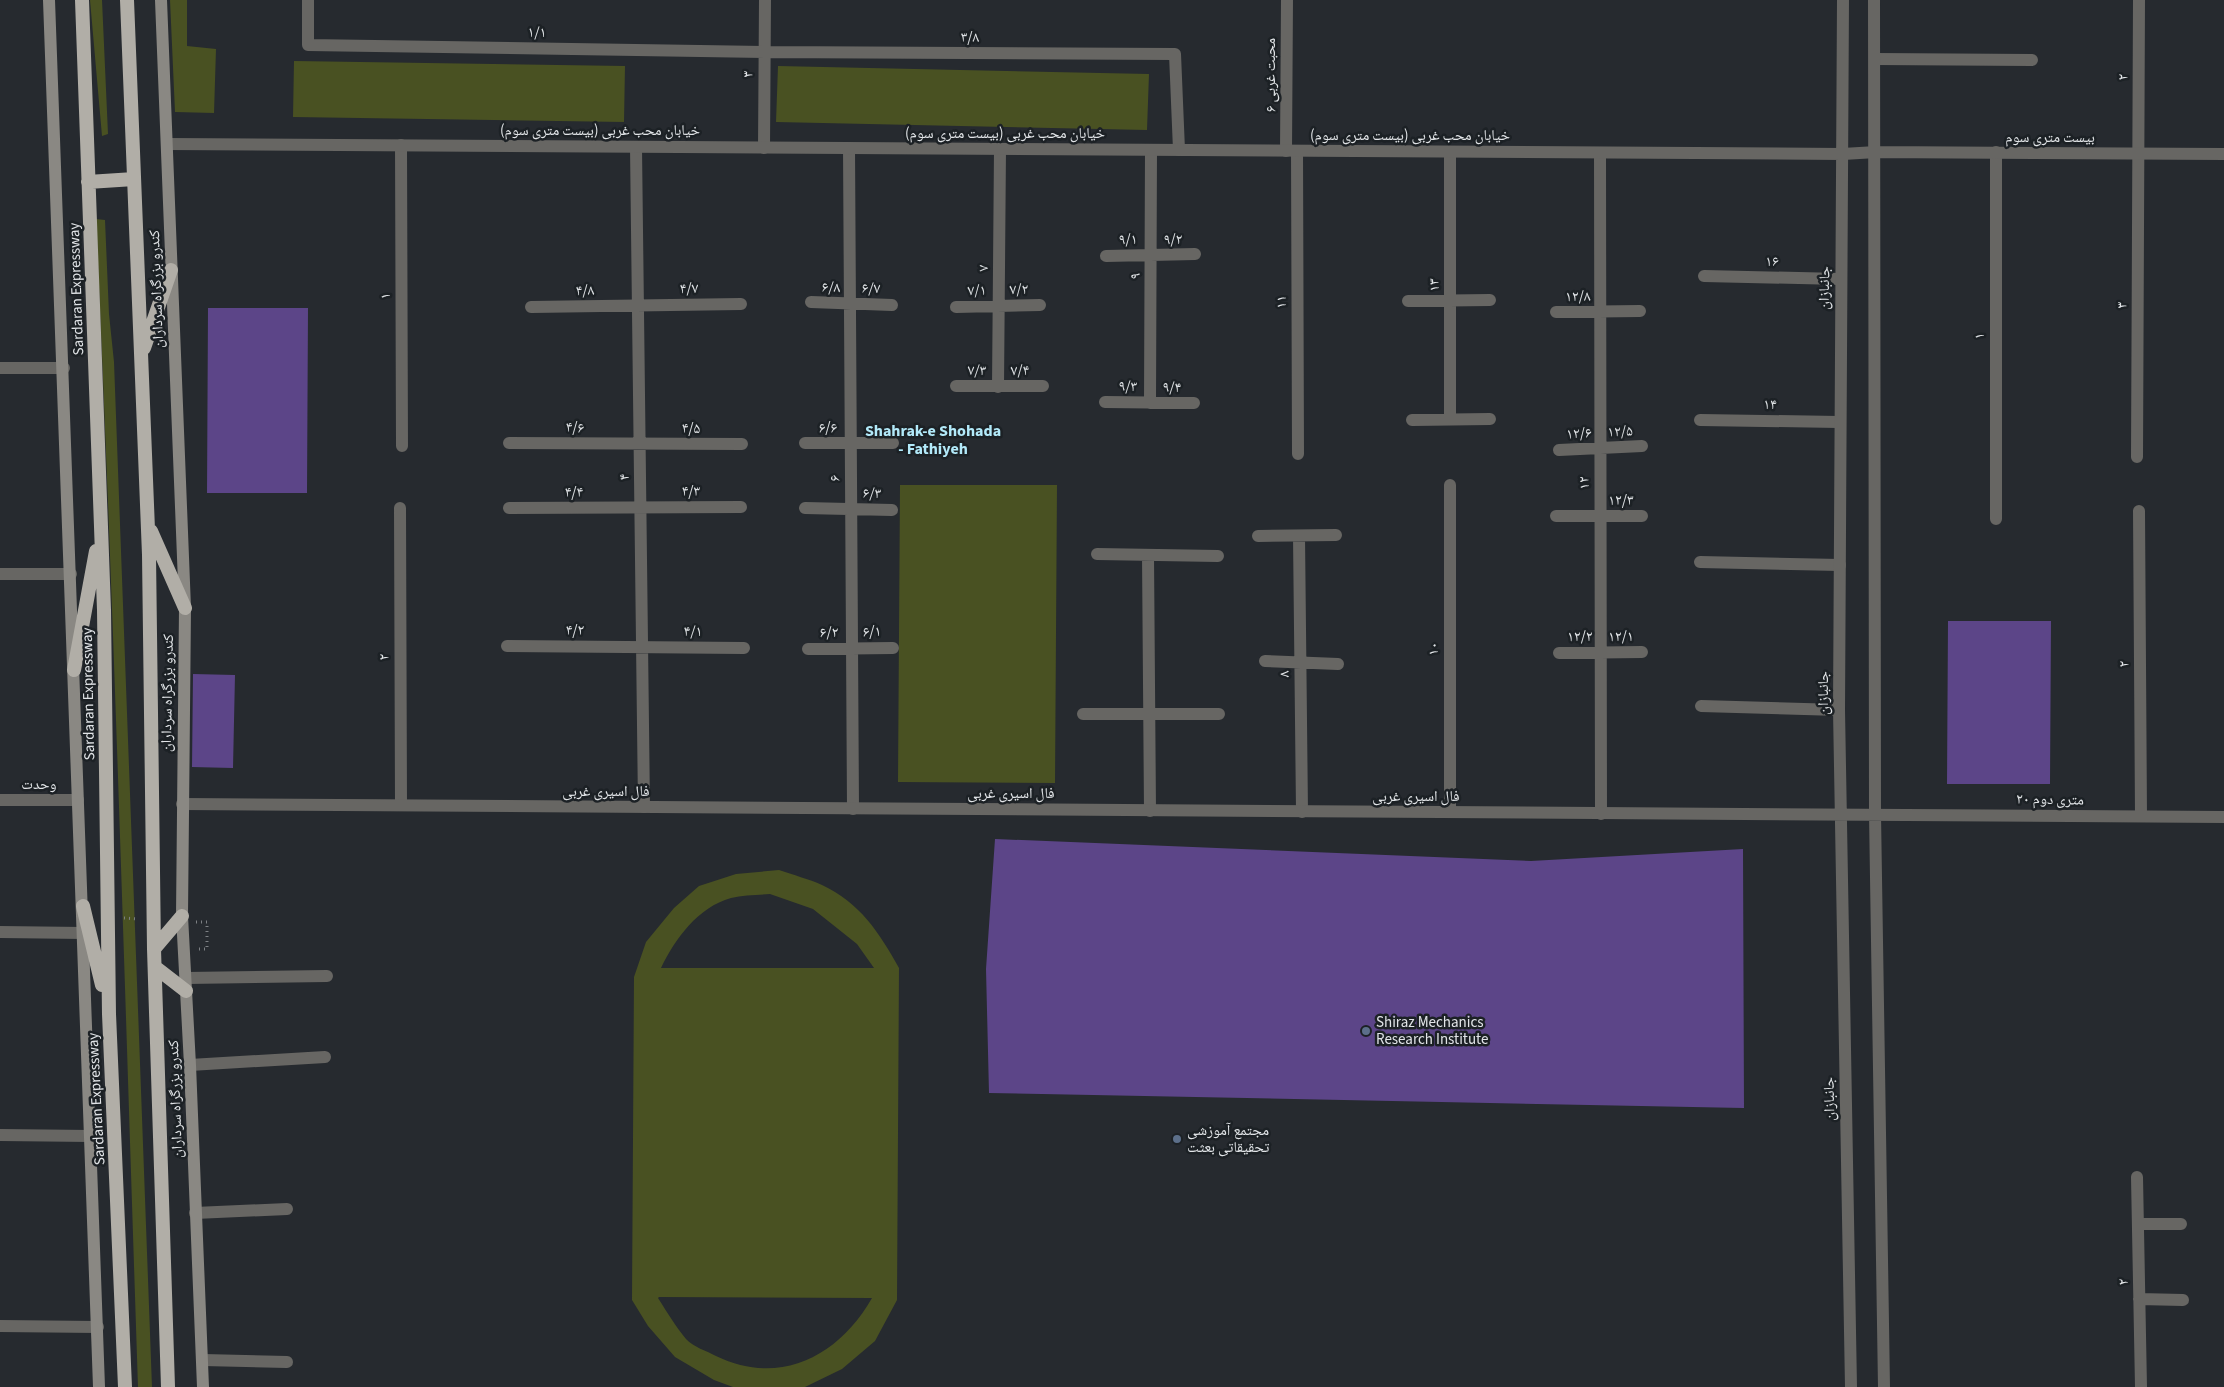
<svg xmlns="http://www.w3.org/2000/svg" width="2224" height="1387" viewBox="0 0 2224 1387" font-family="'Source Sans 3','Noto Naskh Arabic',sans-serif">
	<style>
		.green { fill: #495122; fill-rule: evenodd }
		.building { fill: #5c4588 }
		.lines { fill: none; stroke-linecap: round; stroke-linejoin: round }
		.path { stroke: #7d8084; stroke-width: 3; stroke-dasharray: 1 4; stroke-linecap: butt }
		.minor { stroke: #676663; stroke-width: 12 }
		.tertiary { stroke: #676663; stroke-width: 12 }
		.secondary { stroke: #8a8883; stroke-width: 12 }
		.trunk { stroke: #b1aea7; stroke-width: 14 }
		.service-dot { fill: #5c6f8a; stroke: #1c2125; stroke-width: 2 }
		.labels { text-anchor: middle; stroke-width: 5; stroke-linejoin: round; paint-order: stroke }
		.street-label { font-size: 15px; fill: #e2e5e8; stroke: #1c2125 }
		.poi-label { font-size: 15px; fill: #e2e5e8; stroke: #1c2125; text-anchor: start }
		.neighbourhood-label { font-size: 16px; font-weight: bold; fill: #b2e9f9; stroke: #1c2125 }
	</style>
	<rect width="100%" height="100%" fill="#262a2f"/>
	<path class="green" d="M90 0H102L108 134 102 136Z
		M170 0H187V46L216 49 214 113 175 112Z
		M294 61 625 66 624 122 293 117Z
		M778 66 1149 74 1147 130 776 122Z
		M96 219 105 220 109 314 114 362 152 1387H138C125 997 114 608 96 219Z
		M900 485H1057L1055 783 898 782Z
		M779 870C793 875 809 879 822 885 860 903 879 932 899 968L897 1300 875 1341 842 1369 805 1387H733L714 1380 675 1357 648 1326 632 1300 634 977 646 942 674 908 699 886 736 874ZM770 894 813 909 857 944 874 968H661C675 939 698 907 731 898 743 895 757 895 770 894ZM658 1298 659 1297 872 1298C839 1356 780 1387 716 1356 707 1351 693 1347 686 1339 676 1327 667 1312 658 1298Z"/>
	<path class="building" d="M208 308H308L307 493H207Z
		M1948 621H2051L2050 784H1947Z
		M193 674 235 675 233 768 192 767Z
		M995 839 1531 861 1743 849 1744 1108 989 1093 986 969Z"/>
	<g class="lines">
		<path class="path" d="M124 918 138 919
			M196 922H207V949H199"/>
		<path class="minor" d="M308 0V45L765 52 1175 54 1179 150
			M1875 59 2032 60
			M401 145 402 446
			M636 147 644 807
			M764 148 765 0
			M849 148 853 809
			M1286 151 1287 0
			M1297 151 1298 454
			M1600 153 1601 814
			M1106 256 1195 254
			M1704 276 1841 279
			M1408 301 1490 300
			M811 302 892 305
			M531 307 741 304
			M956 307 1040 305
			M1556 312 1640 311
			M0 368H64
			M956 386H1043
			M998 387 1000 149
			M1105 402 1194 403
			M1150 403 1151 150
			M1450 419V152
			M1412 420 1490 419
			M1700 420 1839 422
			M509 443 742 444
			M805 443H893
			M1559 450 1642 446
			M2137 457 2139 0
			M400 508 401 805
			M509 508 741 507
			M805 508 892 510
			M2139 511 2141 816
			M1556 516H1642
			M1996 519V152
			M1258 536 1336 535
			M1299 536 1302 812
			M1097 554 1218 556
			M1148 555 1150 811
			M1700 562 1840 565
			M0 574H71
			M507 646 744 648
			M808 649 893 648
			M1559 653 1642 652
			M1265 661 1338 664
			M1701 706 1839 710
			M1083 714H1219
			M1450 812V485
			M0 932 84 933
			M186 978 327 976
			M190 1065 325 1057
			M0 1135 91 1136
			M2137 1177 2141 1387
			M195 1213 287 1209
			M2138 1224H2181
			M2139 1299 2183 1300
			M0 1326 98 1327
			M203 1360 287 1362"/>
		<path class="tertiary" d="M1843 0 1839 710 1851 1387
			M1874 0 1875 814 1884 1387
			M167 144 1843 154 1876 152 2224 154
			M0 800H78
			M182 804 2224 817"/>
		<path class="secondary" d="M49 0 99 1387
			M161 0 185 608 182 916 190 1065 203 1387"/>
		<path class="trunk" d="M82 0 104 610 109 1014 125 1387
			M127 0 149 555 154 949 168 1387
			M88 182 134 179
			M144 348 171 270
			M151 531 185 608
			M74 670 96 551
			M83 906 102 985
			M154 949 182 916
			M155 967 186 991"/>
	</g>
	<g class="service-dot">
		<circle cx="1366" cy="1031" r="5"/>
		<circle cx="1177" cy="1139" r="5"/>
	</g>
	<g class="labels">
		<g class="street-label">
			<text transform="translate(537 32) rotate(1)" y="5">۱/۱</text>
			<text x="970" y="42">۳/۸</text>
			<text transform="translate(748 74) rotate(-90)" y="5">۳</text>
			<text transform="translate(1270 75) rotate(-90)" y="5">محبت غربی ۶</text>
			<text transform="translate(2123 77) rotate(-90)" y="5">۲</text>
			<text x="600" y="135">خیابان محب غربی (بیست متری سوم)</text>
			<text x="1005" y="138">خیابان محب غربی (بیست متری سوم)</text>
			<text x="1410" y="140">خیابان محب غربی (بیست متری سوم)</text>
			<text x="2050" y="142">بیست متری سوم</text>
			<text transform="translate(1128 239) rotate(-1)" y="5">۹/۱</text>
			<text transform="translate(1173 239) rotate(-1)" y="5">۹/۲</text>
			<text transform="translate(1772 261) rotate(1)" y="5">۱۶</text>
			<text transform="translate(983 268) rotate(-90)" y="5">۷</text>
			<text transform="translate(1135 276) rotate(-89)" y="5">۹</text>
			<text transform="translate(1434 285) rotate(-90)" y="5">۱۳</text>
			<text transform="translate(831 287) rotate(2)" y="5">۶/۸</text>
			<text transform="translate(689 288) rotate(-1)" y="5">۴/۷</text>
			<text transform="translate(871 288) rotate(2)" y="5">۶/۷</text>
			<text transform="translate(1824 288) rotate(-89)" y="5">جانبازان</text>
			<text transform="translate(76 289) rotate(-92)" y="5">Sardaran Expressway</text>
			<text transform="translate(156 289) rotate(-92)" y="5">کندرو بزرگراه سرداران</text>
			<text transform="translate(1019 289) rotate(-2)" y="5">۷/۲</text>
			<text transform="translate(585 290) rotate(-1)" y="5">۴/۸</text>
			<text transform="translate(977 290) rotate(-2)" y="5">۷/۱</text>
			<text transform="translate(385 296) rotate(-90)" y="5">۱</text>
			<text transform="translate(1578 296) rotate(-1)" y="5">۱۲/۸</text>
			<text transform="translate(1281 302) rotate(-90)" y="5">۱۱</text>
			<text transform="translate(2122 305) rotate(-90)" y="5">۳</text>
			<text transform="translate(1979 336) rotate(-90)" y="5">۱</text>
			<text transform="translate(977 370) rotate(2)" y="5">۷/۳</text>
			<text transform="translate(1020 370) rotate(-1)" y="5">۷/۴</text>
			<text transform="translate(1128 386) rotate(1)" y="5">۹/۳</text>
			<text transform="translate(1172 387) rotate(1)" y="5">۹/۴</text>
			<text transform="translate(1770 404) rotate(1)" y="5">۱۴</text>
			<text x="575" y="432">۴/۶</text>
			<text x="828" y="432">۶/۶</text>
			<text x="691" y="433">۴/۵</text>
			<text transform="translate(1620 431) rotate(-2)" y="5">۱۲/۵</text>
			<text transform="translate(1579 433) rotate(-3)" y="5">۱۲/۶</text>
			<text transform="translate(624 477) rotate(-91)" y="5">۴</text>
			<text transform="translate(834 478) rotate(-90)" y="5">۶</text>
			<text transform="translate(1584 483) rotate(-90)" y="5">۱۲</text>
			<text x="691" y="496">۴/۳</text>
			<text x="574" y="497">۴/۴</text>
			<text transform="translate(872 493) rotate(2)" y="5">۶/۳</text>
			<text x="1621" y="505">۱۲/۳</text>
			<text x="575" y="635">۴/۲</text>
			<text transform="translate(693 631) rotate(1)" y="5">۴/۱</text>
			<text x="872" y="636">۶/۱</text>
			<text transform="translate(829 632) rotate(-1)" y="5">۶/۲</text>
			<text transform="translate(1580 636) rotate(-1)" y="5">۱۲/۲</text>
			<text transform="translate(1621 636) rotate(-1)" y="5">۱۲/۱</text>
			<text transform="translate(1433 649) rotate(-90)" y="5">۱۰</text>
			<text transform="translate(384 657) rotate(-90)" y="5">۲</text>
			<text transform="translate(2124 664) rotate(-90)" y="5">۲</text>
			<text transform="translate(1284 674) rotate(-91)" y="5">۸</text>
			<text transform="translate(167 693) rotate(-89)" y="5">کندرو بزرگراه سرداران</text>
			<text transform="translate(1823 693) rotate(-90)" y="5">جانبازان</text>
			<text transform="translate(88 694) rotate(-91)" y="5">Sardaran Expressway</text>
			<text x="39" y="789">وحدت</text>
			<text x="606" y="796">فال اسیری غربی</text>
			<text x="1011" y="798">فال اسیری غربی</text>
			<text x="1416" y="801">فال اسیری غربی</text>
			<text transform="translate(2050 799) rotate(1)" y="5">۲۰ متری دوم</text>
			<text transform="translate(96 1099) rotate(-93)" y="5">Sardaran Expressway</text>
			<text transform="translate(175 1099) rotate(-92)" y="5">کندرو بزرگراه سرداران</text>
			<text transform="translate(1829 1099) rotate(-91)" y="5">جانبازان</text>
			<text transform="translate(2123 1282) rotate(-91)" y="5">۲</text>
		</g>
		<g class="poi-label">
			<text x="1376" y="1027">Shiraz Mechanics<tspan x="1376" dy="17">Research Institute</tspan></text>
			<text x="1187" y="1135">مجتمع آموزشی<tspan x="1187" dy="17">تحقیقاتی بعثت</tspan></text>
		</g>
		<g class="neighbourhood-label">
			<text x="933" y="436">Shahrak-e Shohada<tspan x="933" dy="18">- Fathiyeh</tspan></text>
		</g>
	</g>
</svg>
